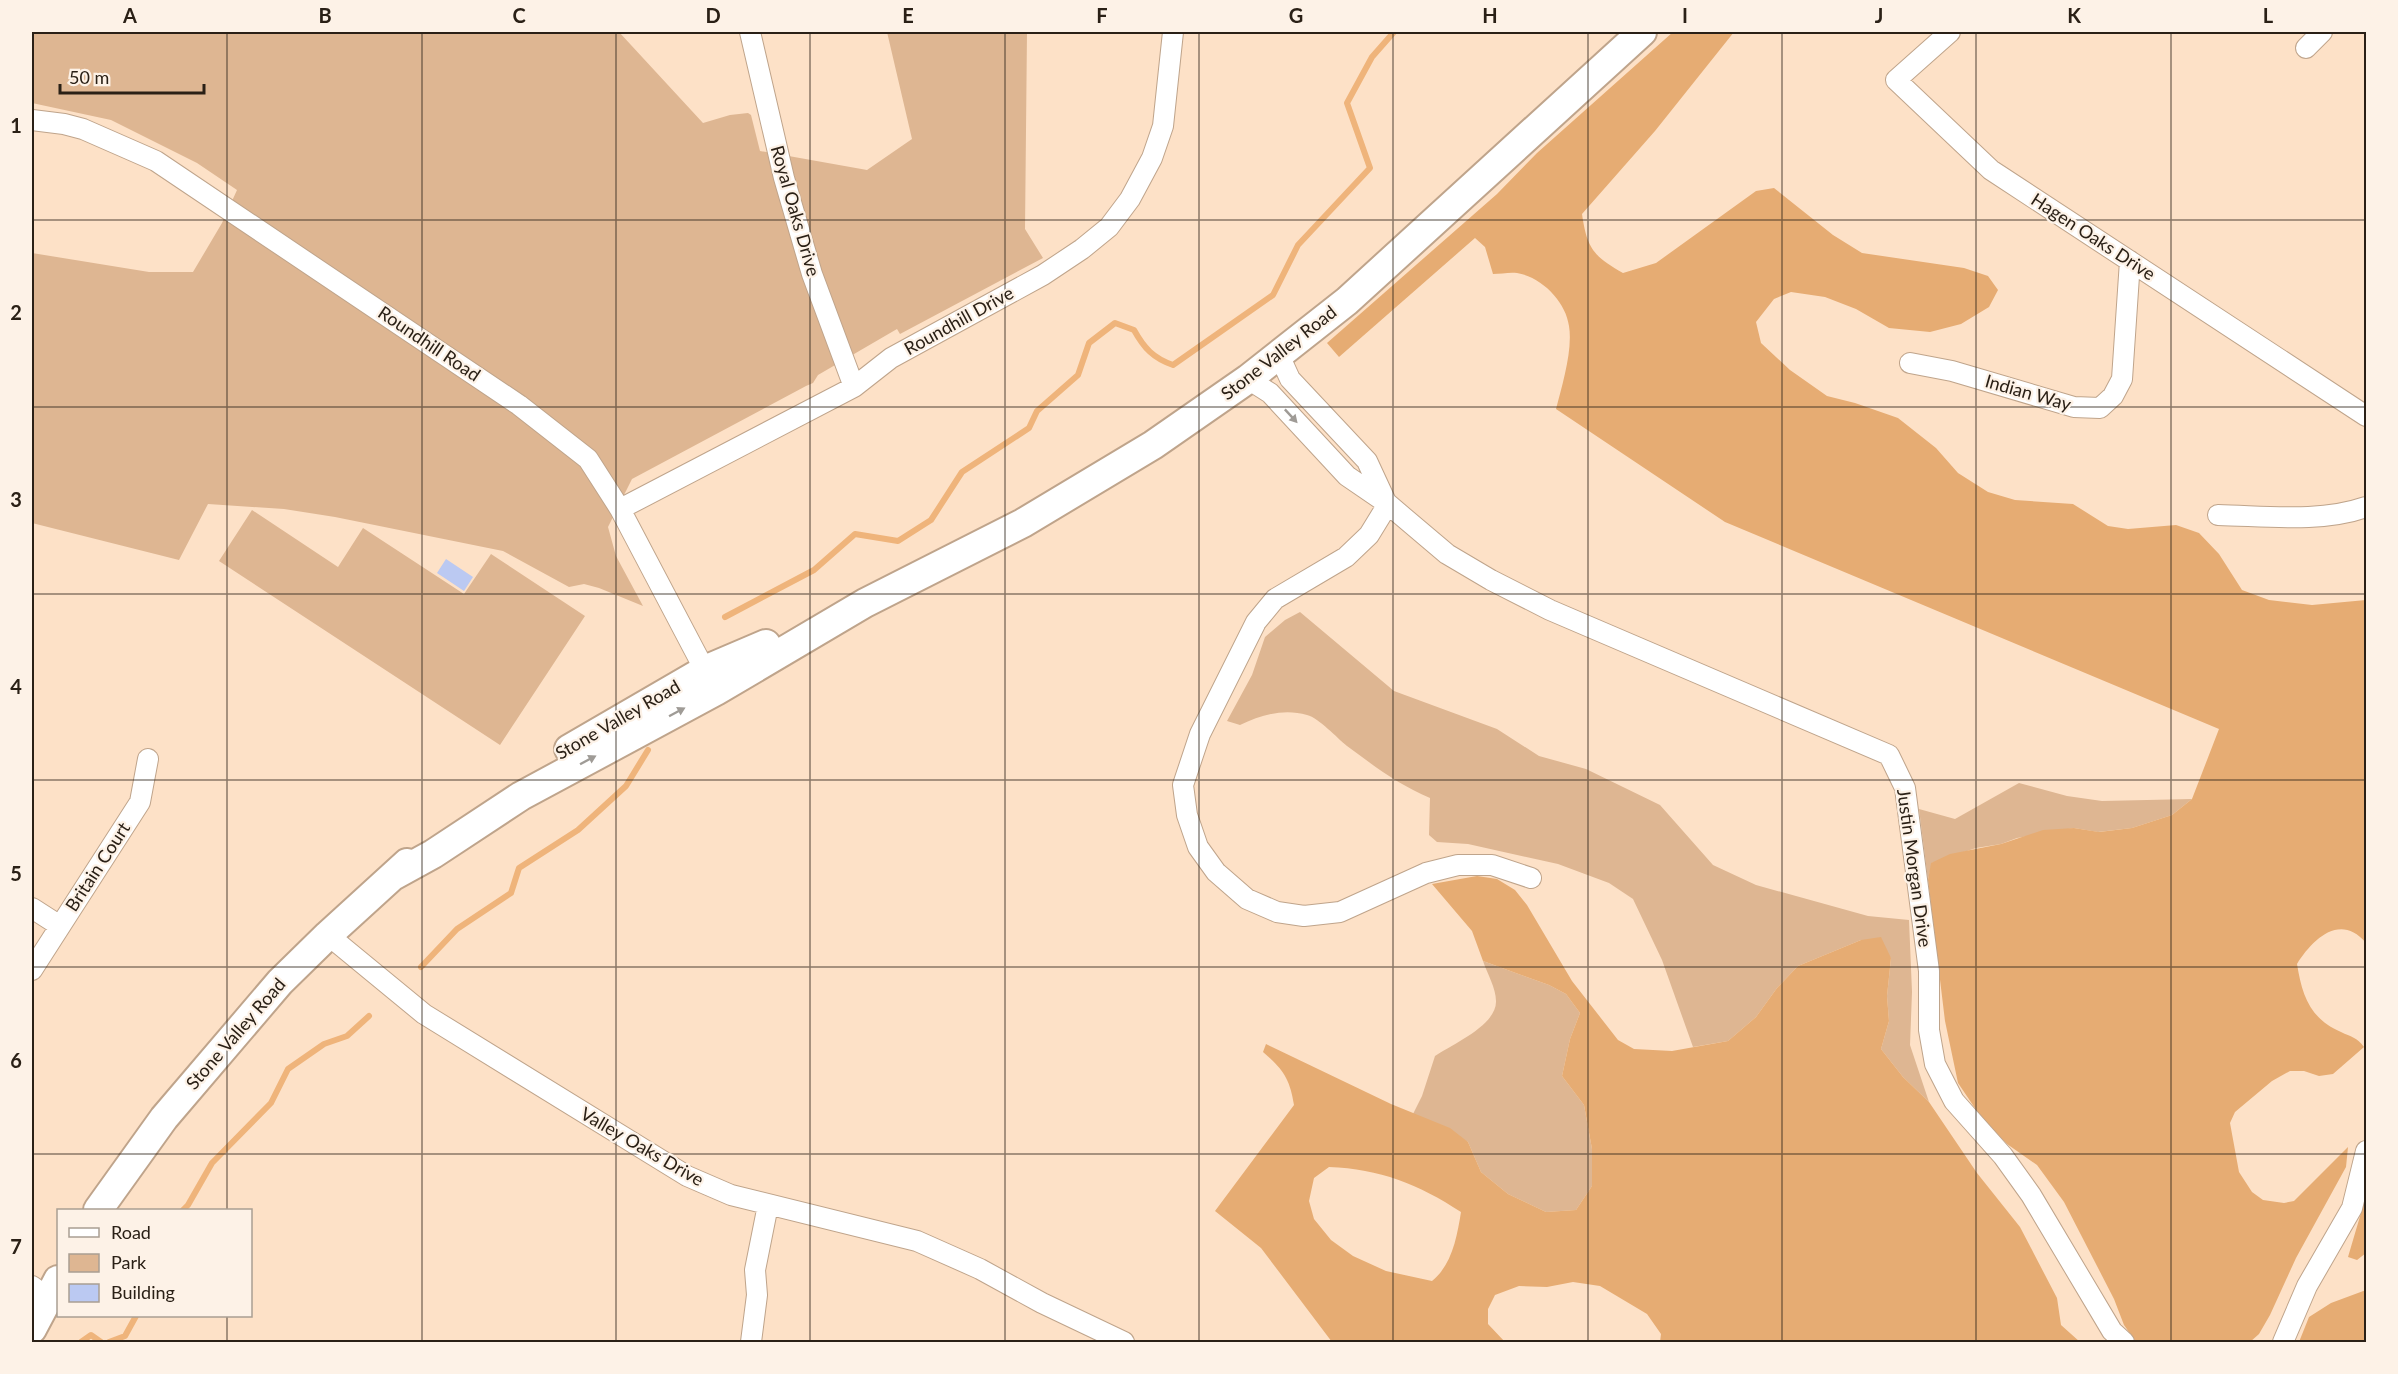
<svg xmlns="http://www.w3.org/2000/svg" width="2398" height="1374" viewBox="0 0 2398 1374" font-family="Lato,sans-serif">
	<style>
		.green { fill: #deb692 }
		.forest { fill: #e6ac73; fill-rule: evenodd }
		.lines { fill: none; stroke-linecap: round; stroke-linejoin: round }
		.stream { stroke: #efb47b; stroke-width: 6 }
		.building { fill: #bbc9f2 }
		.street-casing { stroke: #bfa48b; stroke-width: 22 }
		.secondary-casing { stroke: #bfa48b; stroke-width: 32 }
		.street { stroke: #fff; stroke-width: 20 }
		.secondary { stroke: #fff; stroke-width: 28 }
		.oneway { fill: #9f9b96 }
		.grid { fill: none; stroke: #2a2016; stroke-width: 1.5; stroke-opacity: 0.55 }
		.labels { text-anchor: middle; stroke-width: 4.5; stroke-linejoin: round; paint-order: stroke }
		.street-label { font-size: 18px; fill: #2a2016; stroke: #fdf2e7 }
		.neatline { fill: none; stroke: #2a2016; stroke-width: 2 }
		.grid-label { font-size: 20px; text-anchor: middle; font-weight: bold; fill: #2a2016 }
	</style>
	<rect width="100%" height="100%" fill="#fde1c7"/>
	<path class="green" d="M32 32H619L703 123 730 115 748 113 751 115 760 151 867 170 912 139 887 32H1027L1025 229 1043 258 900 334 897 329 818 375 813 383 806 386 632 479 608 527 616 556 643 606 599 588 584 584 569 587 503 551 335 517 284 509 208 504 179 560 32 523V253L149 272H193L222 223 237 190 197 163 111 120 32 103Z
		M252 510 338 567 363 528 464 594 491 554 585 616 500 745 219 561Z
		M1300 612 1394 691 1497 729 1539 756 1586 769 1660 805 1713 865 1756 885 1868 916 1909 920 1912 992 1910 1045 1929 1102 1903 1077 1881 1049 1889 1021 1887 996 1891 958 1861 940 1798 966 1777 988 1756 1017 1728 1041 1693 1047 1662 960 1633 899 1609 883 1558 864 1468 844 1437 842 1429 835 1430 798C1399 785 1374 766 1347 746 1337 738 1319 718 1307 715 1284 708 1261 715 1240 725L1227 721 1252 675 1265 637 1285 620Z
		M2019 783 2067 796 2102 801 2192 799 2172 815 2132 828 2098 832 2074 828 2017 838 2001 844 1976 848 1932 863 1928 880 1919 809 1955 819Z
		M1483 961 1549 985 1566 994 1580 1013 1570 1039 1562 1076 1584 1105 1592 1149V1186L1576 1210 1546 1212 1508 1194 1481 1172 1468 1142 1413 1114 1422 1096 1435 1056C1453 1044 1497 1025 1496 1001 1496 988 1487 973 1483 961Z"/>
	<path class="forest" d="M1673 32H1734L1655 131 1582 214C1587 248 1593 256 1623 273L1656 263 1756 191 1774 188 1833 235 1862 253 1964 268 1988 276 1998 290 1989 307 1961 324 1930 332 1889 328 1856 309 1825 297 1791 292 1774 299 1756 322 1761 343 1790 370 1827 396 1855 403 1898 418 1936 448 1958 473 1988 492 2015 500 2073 504 2108 526 2128 529 2176 525 2199 533 2219 554 2242 590 2269 600 2312 605 2366 600V943C2340 912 2312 940 2297 964 2302 995 2310 1019 2341 1032 2351 1037 2357 1037 2364 1047L2333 1074 2319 1076 2304 1071H2290L2272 1081 2235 1112 2230 1123 2239 1172 2252 1192 2263 1200 2284 1203 2294 1201 2348 1147 2346 1167 2296 1258 2270 1315 2259 1334 2250 1342H2136L2124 1325 2114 1299 2064 1202 2037 1165 2007 1144 1981 1117 1958 1083 1945 1021 1928 880 1931 863 1950 854 2001 844 2043 830 2074 828 2099 832 2132 828 2172 815 2192 799 2219 729 1725 522 1556 409C1562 386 1573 350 1569 326 1566 302 1542 277 1517 273 1509 272 1501 274 1493 274L1485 247 1475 238 1339 357 1327 343 1497 194 1537 153Z
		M1477 876 1497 879 1515 890 1527 905 1572 981 1618 1040 1634 1049 1672 1051 1728 1041 1756 1017 1777 988 1798 966 1861 940 1881 937 1891 958 1887 996 1889 1021 1881 1049 1903 1077 1929 1102 1977 1173 2020 1227 2057 1298 2061 1325 2080 1342H1660L1661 1334 1647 1314 1600 1286 1573 1282 1547 1287 1519 1286 1495 1295 1488 1309V1324L1505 1342H1332L1261 1248 1215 1211 1294 1105C1290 1079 1283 1069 1263 1052L1266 1044 1391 1104 1450 1128 1468 1142 1481 1172 1508 1194 1546 1212 1576 1210 1592 1186V1149L1584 1105 1562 1076 1570 1039 1580 1013 1566 994 1549 985 1483 961 1472 931 1432 884ZM1329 1167C1380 1169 1418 1184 1461 1212 1457 1237 1452 1265 1432 1281L1386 1271 1353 1256 1331 1240 1314 1219 1309 1201 1314 1178Z
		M2366 1196V1253L2357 1260 2348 1257Z
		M2366 1290V1342H2299L2309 1317 2331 1303Z"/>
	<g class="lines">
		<path class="stream" d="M725 617 814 570 855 534 898 541 931 520 962 472 1029 428 1037 411 1078 375 1089 343 1115 323 1134 330C1144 348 1153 358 1173 365L1273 295 1298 245 1370 168 1347 103 1372 57 1394 32
			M421 967 457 929 511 893 519 868 578 830 626 786 648 750
			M183 1210 188 1205 212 1163 271 1103 288 1069 324 1044 347 1036 369 1016
			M81 1342 91 1335 101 1342
			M109 1342 125 1336 136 1316"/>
	</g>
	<path class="building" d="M446 559 473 577 464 591 437 573Z"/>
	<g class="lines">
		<defs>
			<path id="street" d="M750 32 784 178 812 274 854 387
				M1950 32 1896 80 1991 170 2366 416
				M2306 48 2322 32
				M32 120 64 124 83 129 156 161 519 405 588 459 620 509 710 680
				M1279 355 1290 379 1367 461 1386 502
				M1910 363 1952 371 2074 407 2100 408 2113 396 2122 379 2130 261
				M1248 379 1270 393 1347 476 1388 504 1447 554 1491 580 1550 610 1889 755 1905 788 1929 971V1030L1935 1064 1954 1101 2003 1156 2031 1195 2112 1331 2124 1342
				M1388 504 1369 535 1346 557 1275 599 1256 622 1200 734 1183 785 1187 815 1198 847 1216 872 1247 899 1277 912 1304 916 1340 912 1426 873 1458 865H1492L1531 878
				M620 509 854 387 891 358 1043 275 1082 249 1109 227 1130 199 1152 158 1163 126 1173 32
				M2218 515C2267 516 2320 523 2366 507
				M32 908 60 926
				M328 935 424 1014 687 1176 731 1195 917 1241 980 1269 1042 1303 1124 1342
				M32 970 140 802 148 759
				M32 1286 48 1298
				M751 1342 757 1295 755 1270 768 1205
				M2283 1342 2307 1286 2352 1208 2366 1151"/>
			<path id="secondary" d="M569 749 705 670 766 644
				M393 876 433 854 521 796 716 691 865 603 1023 523 1153 445 1248 379 1347 301 1642 32
				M98 1210 164 1118 280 982 328 935 407 863
				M32 1329 58 1280"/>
		</defs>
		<use href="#street" class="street-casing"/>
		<use href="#secondary" class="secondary-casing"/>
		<use href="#street" class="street"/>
		<use href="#secondary" class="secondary"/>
	</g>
	<defs><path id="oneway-solid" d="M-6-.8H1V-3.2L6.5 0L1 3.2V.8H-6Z" transform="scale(1.5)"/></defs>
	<g class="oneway">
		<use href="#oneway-solid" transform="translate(1291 416) rotate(47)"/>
		<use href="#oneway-solid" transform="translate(677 712) rotate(-28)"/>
		<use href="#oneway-solid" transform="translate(588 760) rotate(-28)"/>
	</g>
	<path class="grid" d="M227 32V1210M422 32V1342M616 32V1342M810 32V1342M1005 32V1342M1199 32V1342M1393 32V1342M1588 32V1342M1782 32V1342M1976 32V1342M2171 32V1342M32 220H2366M32 407H2366M32 594H2366M32 780H2366M32 967H2366M32 1154H2366M227 1316V1342"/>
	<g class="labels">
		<g class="street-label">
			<text transform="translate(795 211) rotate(74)" y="6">Royal Oaks Drive</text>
			<text transform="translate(2093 237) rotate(33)" y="6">Hagen Oaks Drive</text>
			<text transform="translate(959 321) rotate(-29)" y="6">Roundhill Drive</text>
			<text transform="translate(429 344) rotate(34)" y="6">Roundhill Road</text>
			<text transform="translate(1279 353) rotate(-38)" y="6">Stone Valley Road</text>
			<text transform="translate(2028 393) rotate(16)" y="6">Indian Way</text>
			<text transform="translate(618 720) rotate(-30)" y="6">Stone Valley Road</text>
			<text transform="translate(98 867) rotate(-57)" y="6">Britain Court</text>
			<text transform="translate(1914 868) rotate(82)" y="6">Justin Morgan Drive</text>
			<text transform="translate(236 1034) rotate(-49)" y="6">Stone Valley Road</text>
			<text transform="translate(642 1147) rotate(30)" y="6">Valley Oaks Drive</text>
		</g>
	</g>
	<rect width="2398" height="1374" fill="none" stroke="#fdf2e7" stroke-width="66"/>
	<rect x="57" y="1209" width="195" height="108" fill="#fdf2e7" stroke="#a99e93" stroke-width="1.5"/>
	<rect x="69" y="1228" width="30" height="9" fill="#ffffff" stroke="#a99e93" stroke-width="1.5"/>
	<text x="111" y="1239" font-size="18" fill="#2a2016">Road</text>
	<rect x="69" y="1254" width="30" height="18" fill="#deb692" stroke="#a99e93" stroke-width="1.5"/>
	<text x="111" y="1269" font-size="18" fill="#2a2016">Park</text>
	<rect x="69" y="1284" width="30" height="18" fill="#bbc9f2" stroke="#a99e93" stroke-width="1.5"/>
	<text x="111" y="1299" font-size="18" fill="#2a2016">Building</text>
	<path d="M60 84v9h144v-9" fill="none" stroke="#2a2016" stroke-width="3"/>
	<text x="69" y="84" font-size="18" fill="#2a2016" stroke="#fdf2e7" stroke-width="4.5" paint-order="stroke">50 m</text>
	<rect x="33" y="33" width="2332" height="1308" class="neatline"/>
	<g class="grid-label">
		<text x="130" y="23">A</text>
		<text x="325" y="23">B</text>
		<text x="519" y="23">C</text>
		<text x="713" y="23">D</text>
		<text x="908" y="23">E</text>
		<text x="1102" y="23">F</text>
		<text x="1296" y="23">G</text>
		<text x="1490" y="23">H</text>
		<text x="1685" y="23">I</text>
		<text x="1879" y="23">J</text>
		<text x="2074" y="23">K</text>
		<text x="2268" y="23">L</text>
		<text x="16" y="133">1</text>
		<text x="16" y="320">2</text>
		<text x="16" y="507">3</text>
		<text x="16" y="694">4</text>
		<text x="16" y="881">5</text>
		<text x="16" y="1068">6</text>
		<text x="16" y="1254">7</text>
	</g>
</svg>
